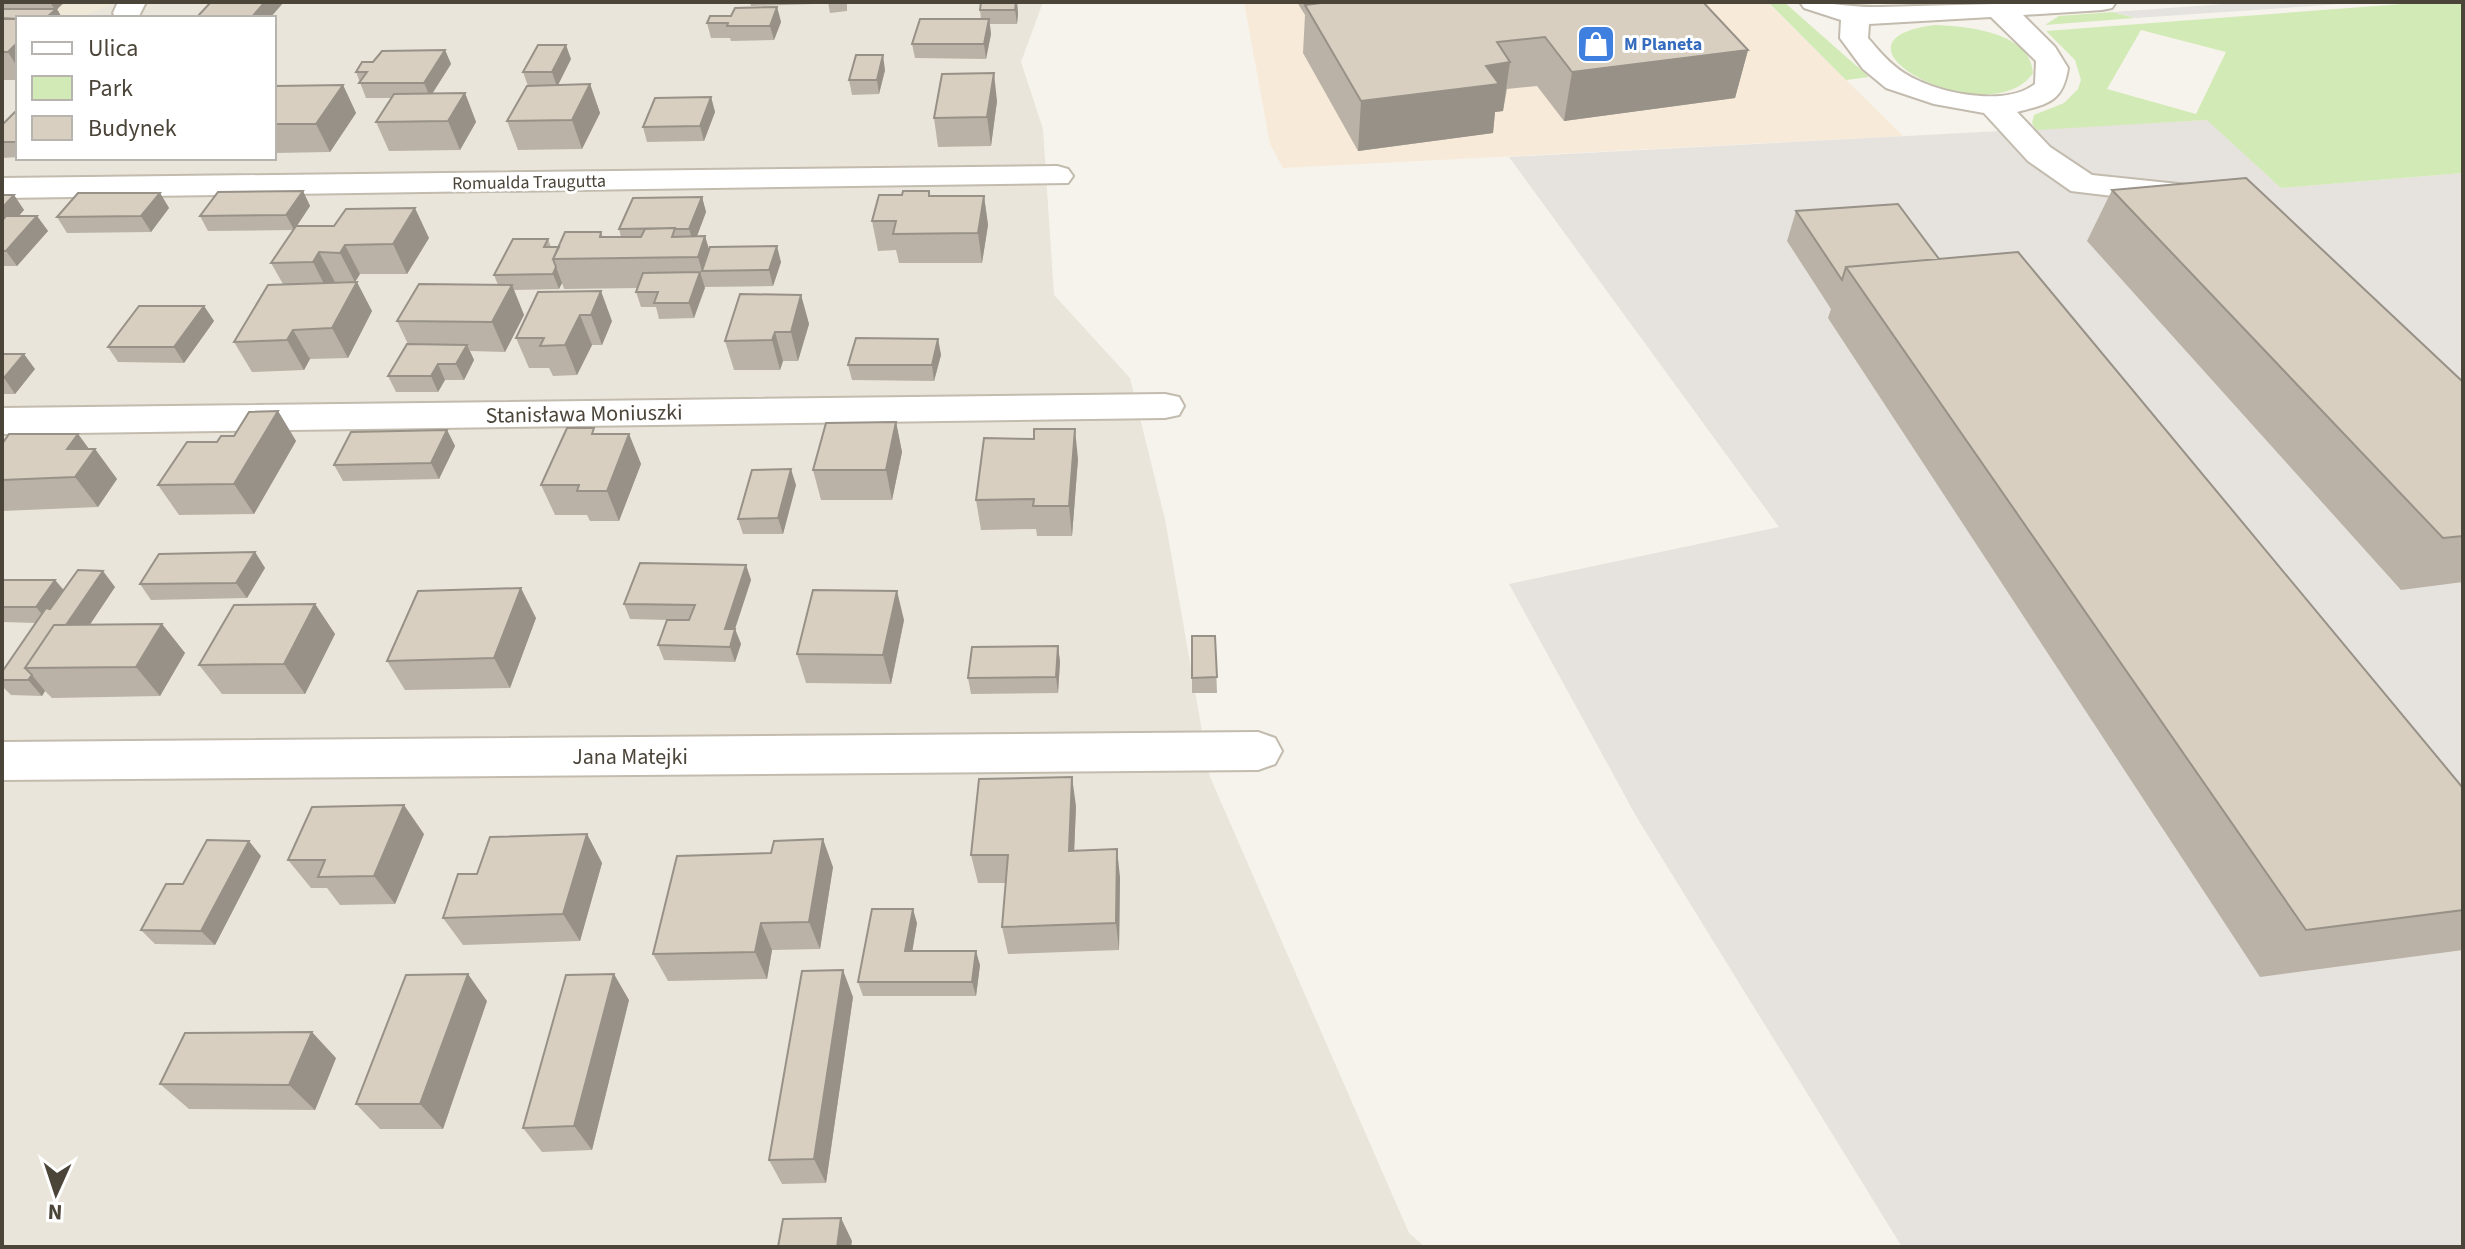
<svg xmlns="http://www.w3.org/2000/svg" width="2465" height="1249" viewBox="0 0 2465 1249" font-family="'Source Sans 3',sans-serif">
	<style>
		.residential { fill: #eae5da; fill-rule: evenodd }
		.commercial { fill: #f7ead8 }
		.industrial { fill: #e6e2dd }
		.education { fill: #efe8d6 }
		.green { fill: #d2eab5; fill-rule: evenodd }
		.parking { fill: #e5e3e0 }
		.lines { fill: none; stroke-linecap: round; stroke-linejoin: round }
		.minor-casing { stroke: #c2bbae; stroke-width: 4 }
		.minor { fill: #fff; fill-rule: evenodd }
		.wall { fill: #bab2a6 }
		.shaded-wall { fill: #979187 }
		.building { fill: #d8cfc1; stroke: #979187; stroke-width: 2 }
		.labels { text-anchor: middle; stroke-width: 6; stroke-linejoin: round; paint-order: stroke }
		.far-shop-label { font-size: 18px; font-weight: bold; fill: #366cbe; stroke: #fff; text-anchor: start }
		.far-street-label { font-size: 18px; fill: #4b4439; stroke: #fff }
		.street-label { font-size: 22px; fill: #4b4439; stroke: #fff }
	</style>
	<rect width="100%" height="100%" fill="#f6f3ec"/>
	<path class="residential" d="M2 2H1043L1021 62 1043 129 1054 295 1130 378 1165 519 1210 777 1409 1233 1425 1247H2ZM18 18H274V158H18Z"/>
	<path class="commercial" d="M1244 2H1767L1903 136 1283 168 1270 144Z"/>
	<path class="industrial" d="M2208 120 2281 188 2463 173V1247H1902L1636 816 1509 584 1779 527 1509 157Z"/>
	<path class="education" d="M2 2H116L78 18H18Z"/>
	<path class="green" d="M1768 2H1784L1869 77 1846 80Z
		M2429 2H2463V173L2281 188 2207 120 2036 130 2032 123 2034 115 2064 103 2078 89 2081 80 2075 60 2046 31ZM2141 30 2226 52 2196 114 2107 89Z
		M2113 12 2135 18 2045 25 2059 16Z
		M1935 25C1966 26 2031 32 2033 73 1991 136 1808 41 1935 25Z"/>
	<path class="parking" d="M2253 2H2371L2136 18 2113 12Z"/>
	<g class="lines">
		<defs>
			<path id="minor" d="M118 2H146L138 18H116L113 13Z
				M1800 2C1827 2 1854 8 1880 7 1959 5 2037 2 2116 2L2112 8 2102 10 2023 15 2055 47 2068 68C2063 102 2048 104 2017 112L2050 147 2092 175 2188 185 2200 188 2204 195 2200 202 2188 205 2071 191 2028 161 1984 113 1934 104 1886 88 1863 69 1840 38 1841 20 1804 8ZM1991 17 2036 61 2035 84C2005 108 1935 93 1904 73 1890 64 1879 51 1868 38L1869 24Z
				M1057 166 1068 169 1073 176 1068 183 2 198V178Z
				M1165 394 1179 397 1184 406 1179 415 1165 418 2 434V408Z
				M1258 732 1275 738 1282 751 1275 764 1258 770 2 780V742Z"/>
		</defs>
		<use href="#minor" class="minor-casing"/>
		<use href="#minor" class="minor"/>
	</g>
	<path class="wall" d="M2 2H65L57 9 62 18H18V80H2Z
		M750 2H814V4L751 6Z
		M828 2H847V11L830 13Z
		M1017 2 1018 14 1017 24H990L991 34 986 59 915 58 912 44 981 19 980 10Z
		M1297 2H1703L1748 50 1735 98 1564 121 1537 86 1507 89 1503 111 1495 112 1493 133 1358 151 1303 53 1305 15Z
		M777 7 781 22 774 40 731 41 730 38H711L707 23 731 16Z
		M445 50 451 64 432 94 465 93 476 122 460 150 389 151 376 122 392 98H366L356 72 373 62Z
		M571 59 558 85 590 84 600 113 582 149 518 150 507 121 528 86 523 72Z
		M885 70 879 94 852 95 849 80Z
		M343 85 356 113 330 152 274 153V86Z
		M711 97 715 112 704 141 647 142 643 127Z
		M997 101 991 146 938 147 934 118Z
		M18 109V157L2 158V125Z
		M2112 190 2463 382V582L2401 590 2087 241Z
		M303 191 310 206 297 226 429 238 407 274H360L355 282 372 311 348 358 310 359 304 370 252 372 234 342 283 284 271 263 293 230 208 231 200 216Z
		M929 191 930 196H984L988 225 982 263H899L896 250 878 251 872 221 902 195Z
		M160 193 169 208 151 232 67 233 57 217Z
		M2 195H14L24 210 19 216H37L48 231 17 266H2Z
		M702 197 706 212 697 236 709 251 781 262 773 286 704 287 694 318 659 319 656 307H641L636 292 637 288 564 289 562 283 559 289 514 290 524 315 505 352 470 351 474 360 464 380H445L438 392H396L388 376 408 344 397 321 498 285 494 275 548 239 551 247H559L601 232 603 237H621L619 229Z
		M1796 211 1939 259 2463 788V950L2260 977 1828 318 1831 309 1787 241Z
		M538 292 612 321 602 345H592L577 375 553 376 549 368H529L516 338Z
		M801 295 809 324 798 361H783L780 370H734L725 341Z
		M204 306 214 321 184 363 118 362 108 347Z
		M938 339 941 355 934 381 852 380 848 365Z
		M2 354 35 369 15 394H2Z
		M278 411 296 441 254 514 179 515 158 485 217 442 234 436Z
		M896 422 902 452 892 500H821L813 470Z
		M447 430 455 446 439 479 343 481 334 465Z
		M78 434 89 449H95L117 479 98 507 2 511V444Z
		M596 434H629L641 464 619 521H590L587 515H555L541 485Z
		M1078 459 1072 536H1037L1036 529 981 530 976 500Z
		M796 485 783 534H743L738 519Z
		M255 552 265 568 247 598 151 600 140 584Z
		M746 565 751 580 735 629 741 644 735 662 664 660 658 645 667 620 630 619 624 604Z
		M2 580H55L64 590 115 587 90 624H162L185 653 160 696 52 698 45 691 42 696 11 695 2 686V672L36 623 2 622Z
		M315 604 335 634 305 694H222L199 665Z
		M536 618 510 688 405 690 387 661Z
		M904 620 891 684 806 683 797 654Z
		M1192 636H1215L1217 693H1192Z
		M1058 646 1060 662 1058 693 971 694 968 678Z
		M1076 806 1074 851 1120 877 1119 950 1008 954 1002 927 1006 883H978L971 855Z
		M424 834 395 904 340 905 327 888H311L288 860Z
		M587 834 602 863 580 941 463 945 443 918 477 874Z
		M261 856 215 945 155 944 141 930 183 884Z
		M833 867 820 949 772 950 767 979 668 981 653 954Z
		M917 923 912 951 980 965 976 996H863L858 982Z
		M853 997 826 1183 782 1184 769 1160Z
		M629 1000 592 1150 542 1152 523 1128Z
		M487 1001 443 1129H380L356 1104Z
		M336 1058 315 1110 189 1109 160 1084Z"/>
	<path class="shaded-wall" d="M50 2H65L57 9 62 18H46L55 10Z
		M265 2H284L270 18H251Z
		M1017 2 1018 14 1017 24 1015 10Z
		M777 7 781 22 774 40 770 26Z
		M989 19 991 34 986 59 984 44Z
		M18 42V68L8 52Z
		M566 45 571 59 557 87 552 72Z
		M445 50 451 64 430 97 424 83Z
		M1748 50 1735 98 1564 121 1572 72Z
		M883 55 885 70 879 94 877 80Z
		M1510 62 1503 111 1495 112 1493 133 1358 151 1361 101 1486 66Z
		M994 73 997 101 991 146 987 117Z
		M590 84 600 113 582 149 572 120Z
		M343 85 356 113 330 152 316 124Z
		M465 93 476 122 460 150 448 121Z
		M711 97 715 112 704 141 700 126Z
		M303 191 310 206 294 230 286 215Z
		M160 193 169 208 151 232 141 216Z
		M14 195 24 210 2 234V208Z
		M984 196 988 225 982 263 978 233Z
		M702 197 706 212 694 244 689 229Z
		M415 208 429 238 407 274 393 244Z
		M37 216 48 231 17 266 6 251Z
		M705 236 714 265 702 271 698 257Z
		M345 245 360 274 355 282 340 253Z
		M777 246 781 262 773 286 769 270Z
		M319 252 335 282 328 292 313 262Z
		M556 267 562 283 559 289 553 274Z
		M700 272 705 288 694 318 689 303Z
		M357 282 372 311 348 358 332 328Z
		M512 285 524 315 505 352 492 322Z
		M601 291 612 321 602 345 591 315Z
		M801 295 809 324 798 361 791 332Z
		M204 306 214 321 184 363 174 347Z
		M580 315 592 345 577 375 565 345Z
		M293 330 310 359 304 370 287 340Z
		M775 332 783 361 780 370 772 340Z
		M938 339 941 355 934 381 932 365Z
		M467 345 474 360 464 380 456 364Z
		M24 354 35 369 15 394 4 378Z
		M438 364 445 380 438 392 431 376Z
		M278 411 296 441 254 514 234 484Z
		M896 422 902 452 892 500 886 470Z
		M1075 429 1078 459 1072 536 1069 506Z
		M447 430 455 446 439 479 431 463Z
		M78 434 92 453 95 449 117 479 98 507 75 477 67 449Z
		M629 434 641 464 619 521 607 491Z
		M791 469 796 485 783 534 778 518Z
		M255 552 265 568 247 598 236 583Z
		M746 565 751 580 730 644 725 629Z
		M103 571 115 587 61 668H37Z
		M55 580 68 596 49 623 36 607Z
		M521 588 536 618 510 688 494 658Z
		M897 591 904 620 891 684 883 655Z
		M315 604 335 634 305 694 284 664Z
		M162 624 185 653 160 696 136 667Z
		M735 629 741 644 735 662 730 647Z
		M1058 646 1060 662 1058 693 1056 677Z
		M32 675 45 691 42 696 28 680Z
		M1072 777 1076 806 1073 879 1069 851Z
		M404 805 424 834 395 904 374 876Z
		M587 834 602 863 580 941 563 914Z
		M823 839 833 867 820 949 809 922Z
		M249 841 261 856 215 945 201 931Z
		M1117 849 1120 877 1119 950 1116 923Z
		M913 909 917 923 910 965 905 951Z
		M761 923 772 950 767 979 755 952Z
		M976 951 980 965 976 996 972 982Z
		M843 970 853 997 826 1183 814 1159Z
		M468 974 487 1001 443 1129 420 1104Z
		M614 974 629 1000 592 1150 574 1126Z
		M312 1032 336 1058 315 1110 289 1085Z
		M841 1218 852 1241 851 1247H837Z"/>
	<path class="building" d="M211 2H265L251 18H196Z
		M981 2H1016L1015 10H980Z
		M1328 2H1703L1748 50 1572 72 1545 37 1497 42 1510 62 1486 66 1499 84 1361 101 1305 5Z
		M777 7 770 26H727L728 23H707L710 16H731L735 8Z
		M2 9H56L46 18 18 19 2 18Z
		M2 19H18V42L8 52H2Z
		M920 19H989L984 44H912Z
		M538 45H566L552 72H523Z
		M445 50 424 83H359L367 72H356L362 62H373L382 51Z
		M856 55H883L877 80H849Z
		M994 73 987 117 934 118 942 74Z
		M590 84 572 120 507 121 527 86Z
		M343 85 316 124H274V86Z
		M465 93 448 121 376 122 394 94Z
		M711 97 700 126 643 127 655 98Z
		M18 109V142H2V125Z
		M2246 178 2463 382V536L2443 538 2112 190Z
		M303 191 286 215 200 216 218 192Z
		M903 191H929V196H984L978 233 893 234 896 221H872L879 195H902Z
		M78 193H160L141 216 57 217Z
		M2 195H14L2 208Z
		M702 197 689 229H675V228L619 229 633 198Z
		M1898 204 1939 259 1846 267 1842 280 1796 211Z
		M415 208 393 244 345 245 340 253 319 252 313 262 271 263 296 226H334L346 209Z
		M6 216H37L6 251H2V221Z
		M675 228 672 237 705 236 698 257 553 259 565 232H601L600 237H641L645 229Z
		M513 239H548L544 247H559L553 259 556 267 553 274 494 275Z
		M777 246 769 270 702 271 710 247Z
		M2018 252 2463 788V910L2306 930 1846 267Z
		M700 272 689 303H654L658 292H636L643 273Z
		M357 282 332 328 293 330 287 340 234 342 268 285Z
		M419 284 512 285 492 322 397 321Z
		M601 291 591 315H580L565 345 540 346 544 338H516L538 292Z
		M740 294 801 295 791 332H775L772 340 725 341Z
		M139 306H204L174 347H108Z
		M856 338 938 339 932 365H848Z
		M407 344 467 345 456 364H438L431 376H388Z
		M2 354H24L4 378H2Z
		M278 411 234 484 158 485 187 442H217L221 436H234L249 412Z
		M896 422 886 470H813L826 423Z
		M567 428H594L592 434H629L607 491H577L579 485H541Z
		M1034 429H1075L1069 506H1033L1034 499 976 500 984 438 1034 439Z
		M447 430 431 463 334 465 351 432Z
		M9 434H78L67 449H95L75 477 2 480V444Z
		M791 469 778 518 738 519 752 470Z
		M255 552 236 583 140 584 159 554Z
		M640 563 746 565 725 629H735L730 647 658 645 667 620H689L695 605 624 604Z
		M78 570 103 571 66 625H54L25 668 32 675 28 680H2V672L46 608 50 609Z
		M2 580H55L36 607H2Z
		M521 588 494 658 387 661 418 591Z
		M813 590 897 591 883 655 797 654Z
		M315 604 284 664 199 665 234 605Z
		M162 624 136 667 25 668 54 625Z
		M1192 636H1215L1217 677 1192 678Z
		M1058 646 1056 677 968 678 972 647Z
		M1072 777 1069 851 1117 849 1116 923 1002 927 1008 855H971L979 779Z
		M404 805 374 876 318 877 325 860H288L312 807Z
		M587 834 563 914 443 918 458 874H477L490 837Z
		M823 839 809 922 761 923 755 952 653 954 677 856 771 853 774 841Z
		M207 840 249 841 201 931 141 930 166 884H183Z
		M872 909H913L905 951H976L972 982H858Z
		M843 970 814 1159 769 1160 802 971Z
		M468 974 420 1104H356L406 975Z
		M614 974 574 1126 523 1128 566 975Z
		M312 1032 289 1085 160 1084 185 1033Z
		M841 1218 837 1247H778L783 1219Z"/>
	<defs>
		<symbol id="shop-square" viewBox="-11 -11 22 22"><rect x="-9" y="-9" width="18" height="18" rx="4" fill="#3f7fe0" stroke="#fff"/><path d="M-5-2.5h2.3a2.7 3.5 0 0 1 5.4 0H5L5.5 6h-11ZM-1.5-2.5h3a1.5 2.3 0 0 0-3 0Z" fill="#fff"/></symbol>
	</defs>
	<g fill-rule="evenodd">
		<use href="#shop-square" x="1574" y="22" width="44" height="44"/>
	</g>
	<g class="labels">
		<g class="far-shop-label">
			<text x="1624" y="50">M Planeta</text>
		</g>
		<g class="far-street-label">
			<text transform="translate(529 182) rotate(-1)" y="6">Romualda Traugutta</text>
		</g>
		<g class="street-label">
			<text transform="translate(584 413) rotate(-1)" y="8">Stanisława Moniuszki</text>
			<text x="630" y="764">Jana Matejki</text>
		</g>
	</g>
	<rect width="2465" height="1249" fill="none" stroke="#4b4439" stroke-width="8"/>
	<rect x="16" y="16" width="260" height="144" fill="#ffffff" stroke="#b7b4b0" stroke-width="2"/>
	<rect x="32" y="42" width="40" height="12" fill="#ffffff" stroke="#b7b4b0" stroke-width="2"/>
	<text x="88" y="56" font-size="24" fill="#4b4439">Ulica</text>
	<rect x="32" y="76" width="40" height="24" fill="#d2eab5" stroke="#b7b4b0" stroke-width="2"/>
	<text x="88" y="96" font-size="24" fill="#4b4439">Park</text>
	<rect x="32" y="116" width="40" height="24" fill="#d8cfc1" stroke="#b7b4b0" stroke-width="2"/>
	<text x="88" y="136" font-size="24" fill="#4b4439">Budynek</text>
	<g transform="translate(56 1193) rotate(183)" stroke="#ffffff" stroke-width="6" paint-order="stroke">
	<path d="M0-6L14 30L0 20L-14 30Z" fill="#4b4439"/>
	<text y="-12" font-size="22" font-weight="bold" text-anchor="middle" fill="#4b4439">N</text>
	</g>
</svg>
